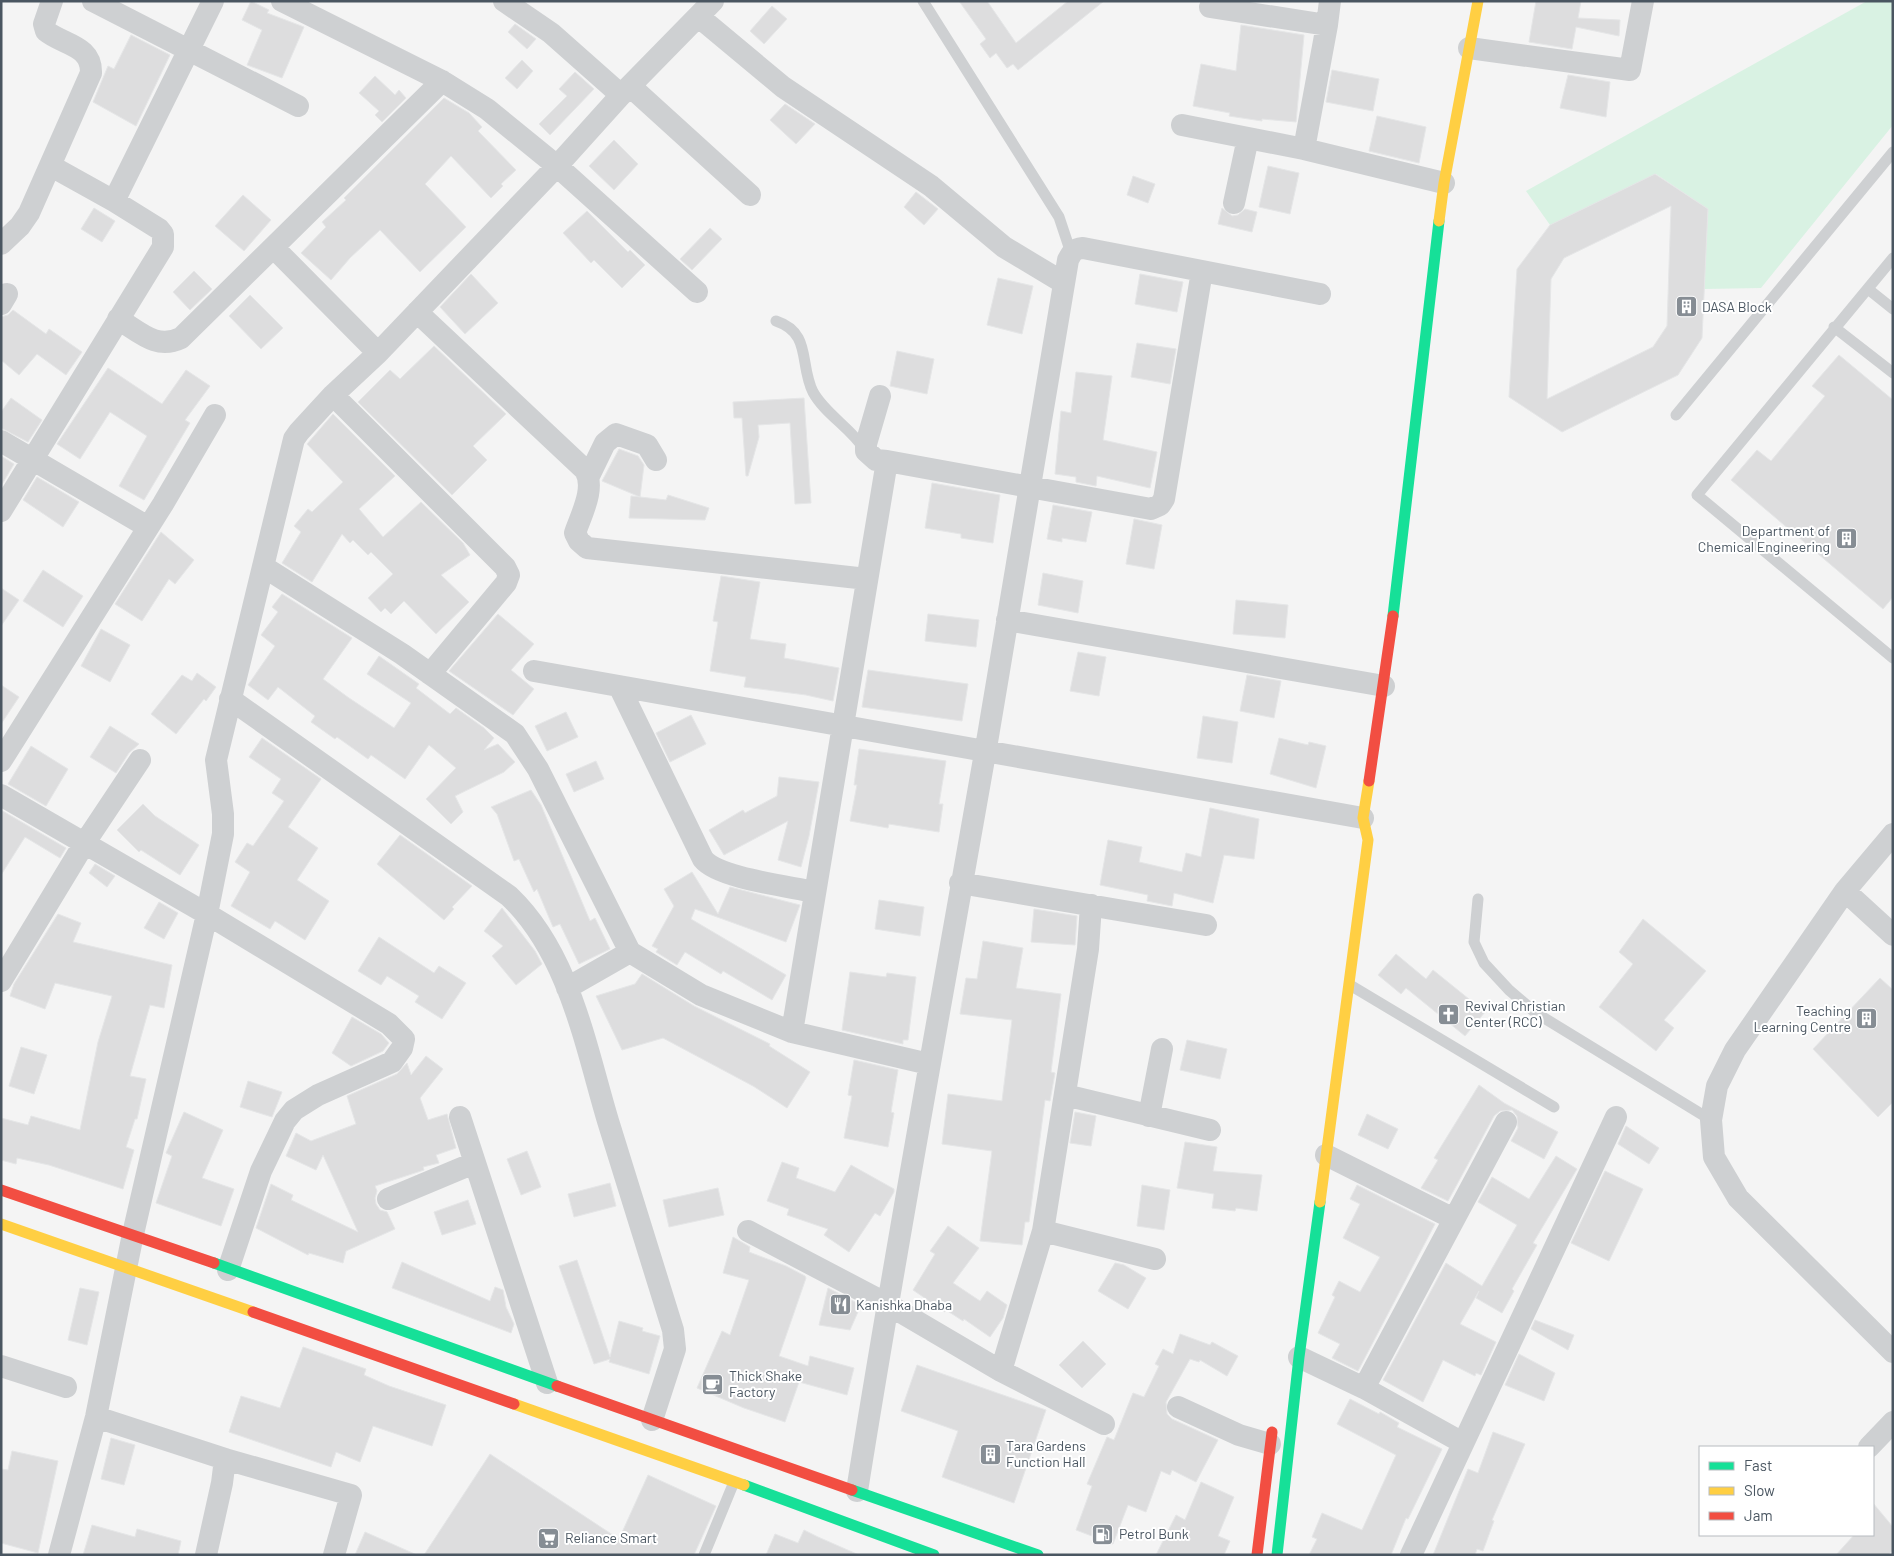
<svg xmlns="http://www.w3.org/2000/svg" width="1894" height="1556" viewBox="0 0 1894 1556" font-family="Barlow,sans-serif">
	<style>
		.green { fill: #d9f2e3 }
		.building { fill: #ddddde; stroke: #e5e6e7; fill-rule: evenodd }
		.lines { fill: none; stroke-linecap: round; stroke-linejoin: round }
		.lane { stroke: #ced0d2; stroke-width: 11 }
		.street { stroke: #ced0d2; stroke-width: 22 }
		.fast { stroke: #16e098; stroke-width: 11 }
		.slow { stroke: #ffcf43; stroke-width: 11 }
		.jam { stroke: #f24e42; stroke-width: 11 }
		.labels { text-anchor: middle; stroke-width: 4; stroke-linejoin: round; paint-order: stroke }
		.poi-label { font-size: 14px; fill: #4a5661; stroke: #fff; text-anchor: start }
	</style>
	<rect width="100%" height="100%" fill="#f4f4f4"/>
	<path class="green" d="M1867 1H1893V125L1761 288 1704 289 1708 209 1656 174 1550 225 1526 191Z"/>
	<path class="building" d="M251 1 269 10 267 13 304 27 282 78 247 65 262 30 242 20Z
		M959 1H987L1016 43 1068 1H1104L1018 70 1013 64 1007 68 996 53 990 58 980 44 986 39Z
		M1536 1H1581L1578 18 1620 20 1619 36 1576 27 1572 49 1529 42Z
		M772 6 787 19 764 44 750 31Z
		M515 24 536 39 527 49 508 32Z
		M1241 25 1304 35 1296 122 1262 119V121L1229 116 1230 113 1193 106 1201 64 1236 71Z
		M131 35 170 55 136 126 93 102 108 66 114 69Z
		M522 60 533 71 517 89 505 78Z
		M1332 70 1379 79 1373 111 1326 102Z
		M575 72 594 89 550 135 539 124 567 96 559 89Z
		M1568 75 1610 82 1606 117 1560 108Z
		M375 76 395 95 399 90 406 98 382 122 375 115 379 111 359 93Z
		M444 98 469 113 482 127 478 131 516 170 501 184 503 186 491 198 451 156 425 184 466 227 420 272 380 230 350 258 331 280 301 253 326 227 322 222 346 200 344 198Z
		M785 104 815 124 796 144 770 120Z
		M1377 116 1426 127 1419 163 1369 151Z
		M614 140 638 164 614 190 589 166Z
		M1268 166 1299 173 1290 214 1259 207Z
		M1655 174 1708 209 1702 338 1678 375 1562 432 1509 397 1517 269 1550 225ZM1671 206 1667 326 1653 347 1547 399 1551 279 1564 258Z
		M1133 176 1155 184 1148 203 1127 195Z
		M916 192 938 209 924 225 904 207Z
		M243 195 271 220 244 251 215 226Z
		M94 208 115 221 102 242 81 229Z
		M1222 208 1232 216 1238 215 1245 209 1257 212 1252 232 1218 224Z
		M587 211 628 252 630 250 645 265 622 288 594 260 591 263 563 233Z
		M710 228 722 239 692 270 680 259Z
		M194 271 212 289 190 310 173 292Z
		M471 274 498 303 465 334 440 307Z
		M1140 274 1183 282 1177 312 1135 304Z
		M998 278 1033 286 1022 334 987 325Z
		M250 295 283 328 261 349 229 316Z
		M13 310 46 334 49 329 82 352 66 375 37 354 19 375 1 360V317L8 315Z
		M1137 343 1176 349 1170 384 1131 377Z
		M434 346 506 414 473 446 487 460 452 495 358 402 390 370 400 379Z
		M897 351 934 359 927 394 890 386Z
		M1839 355 1893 400V597L1883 609 1731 480 1757 450 1771 461 1825 396 1812 386Z
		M108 368 162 404 186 370 210 386 185 420 190 423 144 500 119 486 147 436 110 412 80 459 57 444Z
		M1076 372 1112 376 1103 440 1157 452 1150 488 1097 476 1096 486 1076 482V477L1055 474 1061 411 1071 413Z
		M11 398 42 420 28 442 1 428V412Z
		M804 398 811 503 795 504 790 423 758 425 759 437 748 476H746L742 418H734L733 402Z
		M333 414 395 476 359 509 383 537 421 502 463 543 470 555 441 575 469 602 436 634 404 601 391 614 385 608 381 612 368 598 393 574 371 552 368 555 353 540 350 543 342 534 312 582 282 563 301 532 294 526 308 509 312 512 343 482 307 444Z
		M619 449 638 456 644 465 640 497 666 500 668 495 709 508 705 520 629 518 631 496 640 497 602 481Z
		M1 456 14 464 1 486Z
		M37 477 79 502 63 527 23 500Z
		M932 483 1000 495 993 543 961 538V534L925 528Z
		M1053 505 1092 512 1086 542 1062 538V542L1047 539Z
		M1134 519 1162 525 1154 569 1126 564Z
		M161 532 194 560 175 584 169 579 142 621 115 604Z
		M43 570 83 596 63 627 23 601Z
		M1043 573 1083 581 1078 613 1038 605Z
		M721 576 760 582 750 639 786 644 784 658 839 668 833 701 806 695 744 687 746 677 710 671 718 622 713 621Z
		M1 588 19 600 1 626Z
		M282 594 352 638 323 679 349 698 394 728 411 703 367 674 379 656 419 684 416 688 450 714 456 708 484 728 494 738 484 750 498 744 515 762 504 772 455 796 463 812 451 824 426 799 456 768 429 745 405 779 371 755 368 759 337 737 335 739 311 722 315 716 278 687 268 700 248 685 275 646 261 635 278 612 272 607Z
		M1236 600 1288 605 1285 638 1233 634Z
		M498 614 534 644 511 670 534 689 513 715 449 671Z
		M928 614 979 620 976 647 925 641Z
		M101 629 130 645 110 682 81 666Z
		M1078 652 1106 657 1099 696 1070 691Z
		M868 670 968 684 962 721 862 707Z
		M197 673 216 687 206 701 204 699 176 734 151 714 182 675 192 681Z
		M1247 675 1281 681 1274 718 1240 711Z
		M1 685 19 697 1 724Z
		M566 712 578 737 547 751 535 726Z
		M691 715 706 744 670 762 656 733Z
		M1203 716 1238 722 1232 763 1197 758Z
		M110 726 139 744 129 753 116 773 90 757Z
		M262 738 321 779 288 827 318 848 297 880 329 901 305 940 275 921 270 929 231 906 250 872 235 862 247 843 253 846 284 801 272 793 281 779 249 757Z
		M1279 738 1308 745 1309 742 1326 746 1316 788 1270 774Z
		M31 746 68 769 46 806 8 784Z
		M859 749 946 761 939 804H943L939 832 889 824 888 828 850 821 857 785H854Z
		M596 761 604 779 574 792 566 774Z
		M779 777 819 782 809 836 801 867 778 860 788 821 724 855 709 830 743 810 745 813 777 796Z
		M531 790 541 805 590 921 595 918 610 949 579 964 560 924 553 927 537 889 534 892 519 859 514 861 497 814 491 807Z
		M143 804 155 816 199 845 180 875 141 850 139 852 117 830Z
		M1210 808 1259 819 1254 859 1224 855 1213 903 1174 893 1172 906 1147 901 1148 895 1100 885 1108 840 1142 847 1139 862 1182 872 1186 853 1201 857Z
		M1 810 66 848 60 858 25 837 1 875Z
		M400 835 472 886 452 907 454 909 444 920 377 864Z
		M95 864 115 876 107 887 89 873Z
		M692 872 718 914 730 887 800 905 786 942 695 909 691 919 786 975 772 1000 723 971 721 974 685 952 677 965 656 952 658 949 652 946 674 906 664 889Z
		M879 900 924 907 920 936 875 929Z
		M159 902 178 913 164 939 144 928Z
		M502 908 535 951 542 964 516 985 492 956 503 946 484 931Z
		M1034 909 1077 916 1075 945 1031 942Z
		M58 914 81 923 73 942 172 965 164 1008 150 1005 130 1076 146 1079 137 1119H135L126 1147 134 1150 123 1189 49 1165 17 1158 16 1164 1 1160V1118L28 1125 31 1116 80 1130 98 1042 112 996 55 983 45 1009 10 996 14 984Z
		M1643 919 1706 971 1664 1020 1674 1028 1656 1051 1599 1007 1633 964 1619 952Z
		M379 937 434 973 439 966 466 983 442 1019 415 1002 419 996 387 976 381 985 358 971Z
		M983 941 1023 948 1016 988 1061 994 1051 1072 1055 1073 1050 1101 1045 1100 1029 1222H1025L1022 1245 980 1241 992 1151 942 1144 948 1094 1002 1101 1012 1020 960 1014 966 978 977 979Z
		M1396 954 1426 979 1433 970 1485 1012 1465 1036 1406 988 1401 994 1378 975Z
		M850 972 886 977 887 973 916 977 908 1040H903V1044L842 1030Z
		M642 974 694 1006 770 1044 769 1046 810 1072 787 1108 753 1086 663 1038 622 1050 596 996 635 984Z
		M1880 978 1893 990V1102L1878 1117 1813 1049Z
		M352 1017 381 1034 389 1043 383 1051 351 1066 332 1053Z
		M1187 1040 1227 1049 1220 1079 1180 1070Z
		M21 1047 47 1055 34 1094 9 1086Z
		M426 1056 443 1069 420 1098 428 1120 447 1114 456 1148 436 1155 439 1163 423 1167 424 1170 375 1186 377 1191 375 1198 376 1204 380 1210 387 1212 395 1229 346 1251 343 1263 309 1253 308 1255 256 1228 271 1184 293 1195 291 1200 358 1232 323 1155 316 1170 286 1156 296 1133 311 1141 356 1124 347 1096 397 1074 407 1063 411 1075Z
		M854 1060 898 1070 891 1112 894 1113 888 1147 844 1138 852 1096 848 1095Z
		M248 1081 282 1092 272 1117 240 1107Z
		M1479 1085 1504 1103 1558 1132 1544 1159 1511 1141 1518 1128 1517 1116 1512 1110 1500 1111 1494 1116 1448 1201 1421 1188 1438 1160 1434 1158Z
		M184 1112 223 1130 202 1178 234 1189 221 1226 156 1203 172 1156 166 1153Z
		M1075 1112 1096 1116 1091 1146 1070 1143Z
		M1367 1114 1398 1129 1388 1149 1358 1135Z
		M1626 1126 1659 1148 1649 1164 1618 1144Z
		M1185 1142 1217 1147 1213 1171 1262 1175 1257 1211 1236 1208 1235 1211 1212 1208 1214 1194 1177 1188Z
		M527 1151 541 1187 521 1195 507 1159Z
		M1556 1156 1577 1169 1533 1243 1537 1245 1512 1289 1514 1291 1502 1313 1476 1298 1479 1291 1460 1324 1496 1342 1481 1375 1476 1373 1475 1376 1443 1360 1423 1402 1383 1380 1446 1263 1482 1286 1517 1225 1478 1202 1492 1177 1529 1199Z
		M782 1162 799 1168 796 1178 835 1192 851 1165 894 1189V1192L880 1216 875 1213 849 1252 824 1235 828 1229 787 1215 789 1209 767 1201Z
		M1605 1171 1643 1189 1609 1261 1571 1243Z
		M610 1183 616 1206 574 1217 568 1194Z
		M1142 1185 1170 1190 1164 1230 1137 1226Z
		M1357 1185 1435 1224 1358 1371 1332 1358 1340 1344 1318 1333 1335 1297 1332 1295 1339 1281 1360 1292 1380 1257 1343 1238 1360 1204 1350 1199Z
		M718 1188 724 1215 669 1227 663 1200Z
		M468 1200 476 1224 442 1235 434 1212Z
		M948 1226 979 1248 953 1283 980 1301 987 1291 1007 1305 1003 1318 990 1337 964 1319 963 1321 946 1310 945 1312 913 1290 935 1254 930 1251Z
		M733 1237 750 1247 749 1252 786 1266 805 1276 806 1278 779 1356 808 1366 810 1356 854 1368 847 1395 799 1382 785 1422 744 1408 697 1388 722 1331 730 1335 749 1280 723 1273Z
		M577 1260 610 1357 619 1321 643 1328 642 1331 660 1336 649 1374 609 1362 610 1359 594 1364 559 1266Z
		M402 1262 490 1301 495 1287 503 1290 506 1307 514 1324 511 1333 392 1288Z
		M1115 1263 1124 1265 1146 1278 1128 1309 1098 1291Z
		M80 1288 99 1292 87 1345 68 1340Z
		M828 1288 861 1305 850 1330 819 1325Z
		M1535 1320 1574 1335 1568 1350 1531 1329Z
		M1180 1334 1210 1345 1212 1342 1238 1356 1227 1376 1200 1360 1199 1362 1190 1359 1166 1402 1167 1414 1172 1419 1218 1440 1196 1482 1172 1470 1170 1475 1161 1471 1146 1512 1128 1505 1113 1544 1076 1530 1092 1486 1087 1484 1107 1437 1114 1440 1133 1393 1144 1397 1159 1366 1155 1364 1163 1349 1173 1354Z
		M1083 1341 1106 1364 1082 1388 1059 1365Z
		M303 1347 366 1369 364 1375 389 1386 446 1405 432 1446 373 1426 360 1462 336 1452 331 1467 229 1432 241 1396 280 1408Z
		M1519 1354 1555 1373 1544 1401 1505 1385Z
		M917 1365 1046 1410 1014 1503 942 1477 958 1431 901 1411Z
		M1350 1399 1379 1414 1380 1412 1399 1423 1397 1427 1442 1449 1408 1519 1406 1518 1391 1555H1309L1317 1539 1312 1537 1322 1513 1362 1530 1396 1455 1337 1424Z
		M1493 1432 1525 1444 1492 1520 1494 1521 1483 1551 1477 1549 1475 1555H1433L1468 1469 1478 1473Z
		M111 1438 135 1445 124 1485 101 1479Z
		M12 1451 58 1461 38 1553 1 1543V1469L8 1470Z
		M490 1454 619 1539 648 1475 716 1506 694 1555H424Z
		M1201 1482 1234 1497 1218 1536 1230 1541 1224 1555H1156L1176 1515 1185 1520Z
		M1873 1503 1893 1527V1550L1888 1555H1836L1854 1535H1873Z
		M92 1525 135 1537 137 1529 181 1541 178 1555H83Z
		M804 1530 818 1537 859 1555H766L775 1534 798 1543Z
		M365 1532 417 1555H355Z"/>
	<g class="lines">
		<path class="lane" d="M923 1 1059 217 1071 253
			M1893 258 1697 495 1893 658
			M1868 289 1893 309
			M776 321C812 333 799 364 813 392 825 414 851 428 865 450
			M1834 327 1893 373
			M1676 415 1893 152
			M1478 899 1474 942 1484 963 1509 990 1536 1013 1711 1120
			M1350 985 1554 1107
			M704 1555 734 1482"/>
		<path class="street" d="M93 1 298 106
			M282 1 442 81 487 109 557 166 697 292
			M504 1 551 33 621 95
			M1210 7 1327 25
			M699 17 783 87 931 186 1004 247 1064 283
			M1469 48 1630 70 1643 1
			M630 86 750 195
			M1182 125 1304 149 1444 183
			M1304 149 1327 25 1330 1
			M114 201 213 1
			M1234 203 1248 138
			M1 244 20 226 29 213 91 73C92 45 63 45 46 31L44 24 52 1
			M274 248 378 353
			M1202 271 1320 294
			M1 304 7 294
			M417 312 585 470C596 488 581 515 575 533L579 541 587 548 867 579
			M118 319C140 332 156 350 181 338L442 81
			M333 395 505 567 509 575 506 583 430 674
			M1 441 148 527
			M589 476 605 443 616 434 647 445 656 460
			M1 511 163 247V234L159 229 114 201 51 166
			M264 567 402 654 515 734 538 769 630 952 701 995 792 1032 929 1064
			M1007 620 1384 686
			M534 671 1363 818
			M619 686 703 859C718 878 787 886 814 892
			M230 699 509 896C569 953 585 1044 608 1121 630 1191 651 1261 673 1330L675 1349 652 1420
			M1 761 163 504 215 415
			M1 795 207 914 389 1024 404 1039 402 1048 392 1062 318 1095 294 1110 285 1121 261 1171 228 1270
			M1893 834 1845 891 1735 1050 1717 1086 1711 1120 1714 1157 1738 1198 1893 1352
			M960 883 1206 925
			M1845 891 1893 935
			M1 981 84 844 140 760
			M567 988 630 952
			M792 1032 887 461
			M1065 1095 1210 1130
			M1149 1116 1162 1049
			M460 1117 547 1383
			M1326 1155 1454 1219
			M388 1199 474 1163
			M748 1231 887 1304 1001 1371 1104 1424
			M1043 1231 1155 1259
			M1299 1357 1364 1388 1506 1122
			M1 1366 66 1387
			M1001 1371 1043 1231 1088 949 1091 905
			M1364 1388 1463 1443
			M1178 1407 1239 1435 1270 1444
			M96 1417 225 1459 351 1495 334 1555
			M1869 1447 1893 1422
			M857 1491C897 1239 944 988 988 736 1016 578 1041 419 1068 260 1072 252 1074 249 1083 248L1202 271 1164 499 1160 505 1151 509 887 461 876 460 866 451V444L880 396
			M59 1555 96 1417 133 1234 207 914 223 834V814L216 760 294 439 299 432 333 395 378 353 557 166 621 95 713 1
			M206 1555 222 1483 225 1459
			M1411 1555 1616 1117"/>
		<path class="fast" d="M1393 616 1439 221
			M214 1263 557 1386
			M744 1485 934 1555
			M852 1490 1038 1555
			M1277 1555 1299 1357 1320 1202"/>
		<path class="slow" d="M1439 221 1444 183 1478 1
			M1320 1202 1368 840 1363 818 1369 781
			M1 1224 253 1312
			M514 1404 744 1485"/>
		<path class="jam" d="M1369 781 1393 616
			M1 1190 214 1263
			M253 1312 514 1404
			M557 1386 852 1490
			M1257 1555 1272 1432"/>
	</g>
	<defs>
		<symbol id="building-square" viewBox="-11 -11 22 22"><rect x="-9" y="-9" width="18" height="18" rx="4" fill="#868d94" stroke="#fff"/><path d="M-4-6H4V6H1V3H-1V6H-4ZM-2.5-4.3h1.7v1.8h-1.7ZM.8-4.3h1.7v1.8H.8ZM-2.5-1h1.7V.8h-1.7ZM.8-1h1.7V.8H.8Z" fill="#fff"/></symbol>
		<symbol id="church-square" viewBox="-11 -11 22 22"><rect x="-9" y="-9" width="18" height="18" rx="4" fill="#868d94" stroke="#fff"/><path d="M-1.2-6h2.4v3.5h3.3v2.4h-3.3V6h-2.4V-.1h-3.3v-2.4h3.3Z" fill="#fff"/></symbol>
		<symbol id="restaurant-square" viewBox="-11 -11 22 22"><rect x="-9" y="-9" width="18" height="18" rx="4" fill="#868d94" stroke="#fff"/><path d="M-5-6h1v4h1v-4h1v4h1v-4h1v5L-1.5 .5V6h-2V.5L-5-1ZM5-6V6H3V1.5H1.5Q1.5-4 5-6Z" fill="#fff"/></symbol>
		<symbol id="cafe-square" viewBox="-11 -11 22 22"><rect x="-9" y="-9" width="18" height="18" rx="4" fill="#868d94" stroke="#fff"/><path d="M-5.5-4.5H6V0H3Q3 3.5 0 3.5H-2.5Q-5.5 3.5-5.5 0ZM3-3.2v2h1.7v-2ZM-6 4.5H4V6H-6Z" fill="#fff"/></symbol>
		<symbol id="fuel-square" viewBox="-11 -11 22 22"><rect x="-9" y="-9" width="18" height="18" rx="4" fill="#868d94" stroke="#fff"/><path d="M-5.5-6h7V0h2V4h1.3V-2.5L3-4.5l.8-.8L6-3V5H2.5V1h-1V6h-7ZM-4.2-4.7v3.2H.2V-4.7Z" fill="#fff"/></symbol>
		<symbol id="supermarket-square" viewBox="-11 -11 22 22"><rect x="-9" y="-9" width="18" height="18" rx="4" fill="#868d94" stroke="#fff"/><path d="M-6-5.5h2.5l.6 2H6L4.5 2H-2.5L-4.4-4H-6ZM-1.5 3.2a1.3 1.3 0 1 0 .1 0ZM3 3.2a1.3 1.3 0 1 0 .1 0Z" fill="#fff"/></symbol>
	</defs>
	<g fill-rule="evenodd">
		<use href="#building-square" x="1674" y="294" width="25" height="25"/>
		<use href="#building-square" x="1834" y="526" width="25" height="25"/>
		<use href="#church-square" x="1436" y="1002" width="25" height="25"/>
		<use href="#building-square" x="1854" y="1006" width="25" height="25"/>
		<use href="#restaurant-square" x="828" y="1292" width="25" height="25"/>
		<use href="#cafe-square" x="700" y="1372" width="25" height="25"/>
		<use href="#building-square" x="978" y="1442" width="25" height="25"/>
		<use href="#fuel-square" x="1090" y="1522" width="25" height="25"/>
		<use href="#supermarket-square" x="536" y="1526" width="25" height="25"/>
	</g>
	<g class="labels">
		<g class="poi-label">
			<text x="1702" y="312">DASA Block</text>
			<text x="1830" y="536" text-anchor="end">Department of<tspan x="1830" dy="16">Chemical Engineering</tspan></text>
			<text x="1465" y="1011">Revival Christian<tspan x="1465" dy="16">Center (RCC)</tspan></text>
			<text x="1851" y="1016" text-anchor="end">Teaching<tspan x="1851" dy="16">Learning Centre</tspan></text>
			<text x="856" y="1310">Kanishka Dhaba</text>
			<text x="729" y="1381">Thick Shake<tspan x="729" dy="16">Factory</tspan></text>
			<text x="1006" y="1451">Tara Gardens<tspan x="1006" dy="16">Function Hall</tspan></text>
			<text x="1119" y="1539">Petrol Bunk</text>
			<text x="565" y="1543">Reliance Smart</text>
		</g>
	</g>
	<rect width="1894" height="1556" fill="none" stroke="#4a5661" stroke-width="5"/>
	<rect x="1699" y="1446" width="175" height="90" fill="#ffffff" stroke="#b7bbc0"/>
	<rect x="1709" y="1462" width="25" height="8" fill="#16e098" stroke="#b7bbc0"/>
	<text x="1744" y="1471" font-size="15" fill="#4a5661">Fast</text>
	<rect x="1709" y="1487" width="25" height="8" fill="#ffcf43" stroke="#b7bbc0"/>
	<text x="1744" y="1496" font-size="15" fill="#4a5661">Slow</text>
	<rect x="1709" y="1512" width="25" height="8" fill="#f24e42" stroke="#b7bbc0"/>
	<text x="1744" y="1521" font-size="15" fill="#4a5661">Jam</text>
</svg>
